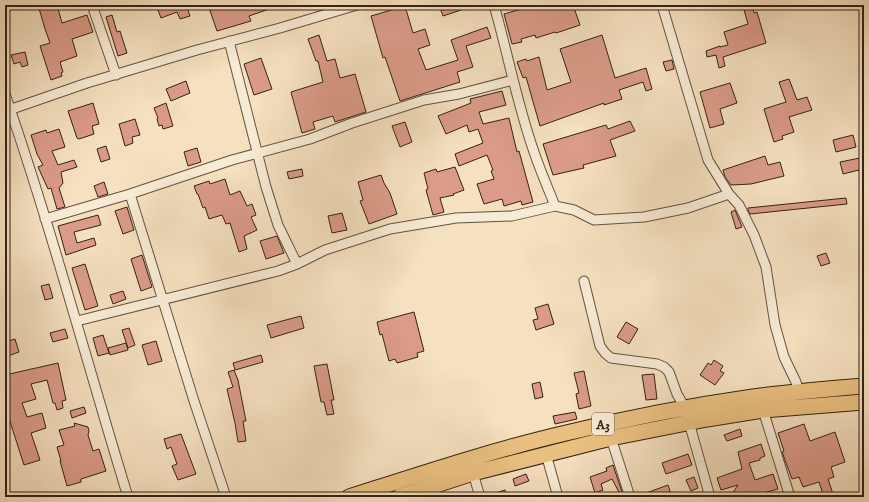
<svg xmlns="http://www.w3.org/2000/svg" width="869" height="502" viewBox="0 0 869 502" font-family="'IM FELL English',serif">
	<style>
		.building { fill: #db9b88; stroke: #352117 }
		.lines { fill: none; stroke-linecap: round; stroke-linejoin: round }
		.minor-casing { stroke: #655141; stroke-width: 11 }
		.trunk-casing { stroke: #352117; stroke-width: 17 }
		.minor { stroke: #f8ebd5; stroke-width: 9 }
		.trunk { stroke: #eac080; stroke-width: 15 }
		.labels { text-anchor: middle; stroke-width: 3; stroke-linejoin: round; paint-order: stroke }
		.shield { fill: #f8ebd5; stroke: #705e50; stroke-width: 1 }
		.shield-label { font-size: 13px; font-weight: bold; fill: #352117 }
	</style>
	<rect width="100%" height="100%" fill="#f5e0bf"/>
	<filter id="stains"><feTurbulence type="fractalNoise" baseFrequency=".005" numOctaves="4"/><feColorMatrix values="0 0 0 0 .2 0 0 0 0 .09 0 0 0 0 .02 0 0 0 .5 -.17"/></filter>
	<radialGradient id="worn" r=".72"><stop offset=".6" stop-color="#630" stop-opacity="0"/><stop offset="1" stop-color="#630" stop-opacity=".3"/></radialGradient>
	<path class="building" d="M38 5H57L62 23 87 15 93 32 72 39 77 56 60 62 63 72 61 73 62 76 51 80 40 46 50 43 45 29Z
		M156 5H186L190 16 180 19 177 12 161 18Z
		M208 5H278V6L249 16 251 21 217 31Z
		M439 5H473V6L443 16Z
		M535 5H573L580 25 556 33 555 32 536 38 535 35 521 39 522 42 512 44 504 14Z
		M748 5H752L754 13 757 12 766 43 723 57 725 66 719 68 716 55 707 57 706 51 720 46V47L728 45 724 32 748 24 743 6Z
		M405 6 413 33 425 29 430 45 418 49 426 70 458 60 451 40 487 27 491 38 466 46 473 67 457 72 460 82 400 101 385 57 383 58 371 16Z
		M112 15 117 32 120 31 127 53 118 56 106 17Z
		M319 35 327 61 335 59 340 78 355 74 366 112 335 122 333 116 313 122 315 129 302 133 291 92 323 82 318 61H316L308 39Z
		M602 35 615 78 646 68 652 89 646 91 643 82 619 90 622 99 604 105V103L540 126 526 77 523 78 517 62 526 59 527 61 539 57 547 90 571 82 560 49Z
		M25 52 28 65 22 67 20 62 14 64 11 55Z
		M261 58 272 89 254 95 244 64Z
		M672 60 674 69 666 71 663 62Z
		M789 79 797 100 807 97 812 110 789 117 794 132 782 136 783 139 774 142 764 109 786 102 779 82Z
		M186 81 190 93 171 101 166 89Z
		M730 83 737 103 720 109 724 124 710 128 700 92Z
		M502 91 506 105 479 112 483 124 509 118 517 152 519 151 533 202 522 205 521 201 504 206 502 199 484 204 477 184 494 179 491 171 493 170 487 155 459 166 455 154 483 143 478 129 469 132 467 125 446 134 438 116 471 103 470 99Z
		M93 103 99 124 92 126 94 134 79 139 77 138 68 111Z
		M166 103 173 126 163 129 162 125 159 126 157 119 158 118 154 108Z
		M135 119 140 135 132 137 133 143 125 146 119 124Z
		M630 121 635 131 610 140 616 156 583 165 584 168 553 175 543 144 606 125 608 129Z
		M405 122 412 142 400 147 392 126Z
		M59 129 65 147 52 151 58 165 74 160 77 167 61 172 63 183 59 188 65 207 57 209 51 188 48 189 38 167 43 165 37 154 31 135 46 130 47 133Z
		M853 135 856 147 836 152 833 140Z
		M106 146 110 159 101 162 97 149Z
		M197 148 201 162 188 166 184 152Z
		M765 156 768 165 780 162 784 176 751 184 731 185 725 177 723 170Z
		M860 158 863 169 843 174 840 162Z
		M455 167 464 190 453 194 454 195 440 198 444 212 433 215 426 190 428 189 424 173 436 169 437 172Z
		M302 169 303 176 289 179 287 172Z
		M381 175 384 183 390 193 397 214 369 224 360 201 363 200 358 182Z
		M225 179 230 195 240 191 247 206 252 204 256 215 251 217 257 230 244 236 247 249 239 252 230 223 226 224 222 215 209 219 205 207 203 208 198 194H197L194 186 209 181 210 184Z
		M104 182 108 194 98 197 94 186Z
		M846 198 847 204 750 214 748 210V208Z
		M127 207 134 230 123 234 115 211Z
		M735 210 742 227 736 229 731 212Z
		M342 213 347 230 332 233 328 216Z
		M98 215 101 225 74 232 77 243 94 238 96 245 66 255 58 226Z
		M277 236 284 253 266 259 260 241Z
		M826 253 830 263 821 266 817 256Z
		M142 255 152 287 141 291 131 259Z
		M85 264 98 306 85 310 72 268Z
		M49 284 53 298 45 300 41 286Z
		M123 291 126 299 113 304 110 295Z
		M548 304 554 324 536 330 533 320 538 319 535 308Z
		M414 312 424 351 417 353 418 357 397 363 395 359 389 361 382 334 380 335 377 322Z
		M301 316 304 328 271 338 267 325Z
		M626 322 638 329 629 344 617 337Z
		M129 328 135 345 128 348 122 330Z
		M65 329 68 338 53 342 50 333Z
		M103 335 109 353 98 356 93 338Z
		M15 339 19 352 5 357V342Z
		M156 341 162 361 148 365 142 345Z
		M126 343 128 350 110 355 108 348Z
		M261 355 263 362 235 370 233 363Z
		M714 360 723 366 720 371 724 373 715 385 700 375 708 363 711 365Z
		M58 363 66 400 62 401 63 408 57 410 55 403H53L47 380 31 384 36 399 22 403 27 417 42 413 46 428 31 433 40 460 24 465 5 406V375Z
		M327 364 334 400H331L334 414 327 415 324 402H321L314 366Z
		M234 370 238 380 246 421H243L246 441 238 442 235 423 227 389 233 387 228 372Z
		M584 371 591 406 579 409 576 394 579 393 574 373Z
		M654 374 657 399 646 400 642 375Z
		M540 382 543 397 535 399 532 384Z
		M84 407 86 413 72 418 70 411Z
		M575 412 577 419 555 424 553 416Z
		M74 423 88 427 89 431 88 435 93 451 99 449 106 471 81 479V482L67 486 60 461H61L57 447 64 445 59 430 75 426Z
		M804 424 810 441 835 432 845 462 831 467 834 477 828 479 834 497H824L819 482 803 487 799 477 792 479 782 452 784 451 778 433Z
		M740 429 742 436 727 441 724 435Z
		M181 434 196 474 178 480 172 466 177 464 171 447 167 449 164 439Z
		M761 444 765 456 760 458V460L749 463 755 480 773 474 778 489 763 493 765 497H730L738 485 721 490 717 478 742 469 738 452Z
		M688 454 692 465 666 474 662 463Z
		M613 465 623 495 621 496 612 479 601 484 603 490 595 493 590 477 607 471 606 468Z
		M526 474 529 481 515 486 513 479Z
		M694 477 698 488 691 491 686 480Z
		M668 485 672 497H638V496Z
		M505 490 507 497H486V496Z"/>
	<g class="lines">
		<defs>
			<path id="minor" d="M92 5 116 75
				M494 5C508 54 517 104 534 152 540 170 548 188 555 206
				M662 5 708 160 729 194 739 205 754 235 766 267 775 325 784 357 796 382 799 392
				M229 41 266 187 278 225 297 264
				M5 94C51 227 87 363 128 497
				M6 111 87 83 197 50 280 28 357 5
				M130 194 194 401 226 497
				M45 219 130 194 232 160 310 139 352 123 424 100 459 94 513 80
				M584 281 600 346 605 353 611 358 657 364 664 367 669 372 677 394 685 408 710 497
				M77 321 278 271 297 264 325 250 390 229 456 218 512 216 555 206 574 210 594 220 644 217 688 208 729 194
				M763 410 790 497
				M611 438 630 497
				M546 454 558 497
				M473 473 480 497"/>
			<path id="trunk" d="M349 497C421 474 493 450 566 433 628 418 690 406 753 397 790 392 827 389 864 386
				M399 497 473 473 611 438 707 419 763 410 864 402"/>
		</defs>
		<use href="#minor" class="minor-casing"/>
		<use href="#trunk" class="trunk-casing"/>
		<use href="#minor" class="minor"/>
		<use href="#trunk" class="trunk"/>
	</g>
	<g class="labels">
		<rect class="shield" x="592" y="413" width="22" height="22" rx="3"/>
		<g class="shield-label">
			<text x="603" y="429">A3</text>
		</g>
	</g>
	<rect width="869" height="502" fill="none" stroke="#f5e0bf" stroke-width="20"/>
	<rect x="6" y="6" width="857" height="490" fill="none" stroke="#352117" stroke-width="2"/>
	<rect x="10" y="10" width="849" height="482" fill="none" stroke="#352117"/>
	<rect width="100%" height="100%" filter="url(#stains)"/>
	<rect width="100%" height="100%" fill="url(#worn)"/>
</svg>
